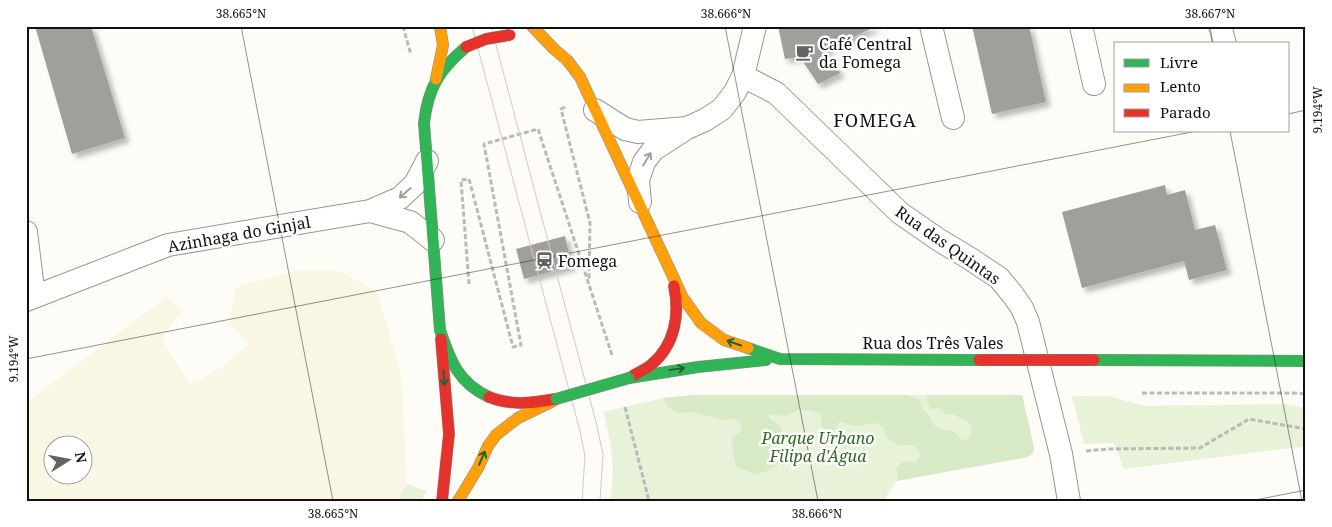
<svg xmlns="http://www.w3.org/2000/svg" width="1332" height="527" viewBox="0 0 1332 527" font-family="'Noto Serif',serif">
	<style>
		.farmland { fill: #f9f6e4; fill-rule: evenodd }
		.green { fill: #e7f2d8 }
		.forest { fill: #d8e9c6 }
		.building { fill: #a19f9c; filter: url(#shadow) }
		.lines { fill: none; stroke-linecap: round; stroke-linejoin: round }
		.street-casing { stroke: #979795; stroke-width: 24 }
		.fast-casing { stroke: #8e8d8b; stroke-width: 12 }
		.slow-casing { stroke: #8e8d8b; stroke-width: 12 }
		.jam-casing { stroke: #8e8d8b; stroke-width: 12 }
		.path { stroke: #b9b9b8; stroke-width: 3; stroke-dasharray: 5 2.5; stroke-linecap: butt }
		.street { stroke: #fffffe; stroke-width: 22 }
		.fast { stroke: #30b455; stroke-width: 11 }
		.slow { stroke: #ff9f0a; stroke-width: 11 }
		.jam { stroke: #e5322d; stroke-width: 11 }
		.tram { stroke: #d8c7c7; stroke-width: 1 }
		.fast-bridge-casing { stroke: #858482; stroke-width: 12; stroke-linecap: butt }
		.jam-bridge-casing { stroke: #858482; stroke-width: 12; stroke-linecap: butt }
		.fast-bridge { stroke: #30b455; stroke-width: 11 }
		.jam-bridge { stroke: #e5322d; stroke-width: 11 }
		.oneway { stroke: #a0a09f }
		.oneway2 { stroke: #206233 }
		.ticks { fill: none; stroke: #111; stroke-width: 1; stroke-opacity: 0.45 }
		.labels { text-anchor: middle; stroke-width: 5; stroke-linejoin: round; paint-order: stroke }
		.poi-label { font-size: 16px; fill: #111; stroke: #fff; text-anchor: start }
		.street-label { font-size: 16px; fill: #111; stroke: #fff }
		.park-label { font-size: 16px; font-style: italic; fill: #316921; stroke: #fff }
		.neighbourhood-label { font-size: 18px; letter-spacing: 1px; fill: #111; stroke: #fff }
		.neatline { fill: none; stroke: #111; stroke-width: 2 }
		.ticks-label { font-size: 12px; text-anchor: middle; fill: #111 }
	</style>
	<defs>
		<filter id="shadow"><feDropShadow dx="4.5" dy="4.5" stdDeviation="2.5" flood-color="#0004"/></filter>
	</defs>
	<rect width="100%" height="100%" fill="#fdfcf7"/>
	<path class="farmland" d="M298 271H340L377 292 401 373 407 484 397 501H26V403L166 297 183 310 161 338 190 385 222 367 249 344 229 323 236 287ZM52 444H82V474H52Z"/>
	<path class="green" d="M693 395H1022L1034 448 1033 453 1028 457 896 481 884 501H610C615 468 612 444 603 412L663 398Z
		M1072 396H1108L1145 406 1284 404 1306 408V446L1124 469 1114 443 1084 444Z
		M407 484 427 491 421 501H397Z"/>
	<path class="forest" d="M693 395H907L920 400 922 408 928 414 933 424 941 430C952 430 955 430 961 440L969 439 972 430 969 422 952 414 946 415 940 408 930 409 928 402 927 395H1022L1034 448 1033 453 1028 457 896 481 898 475 896 468 903 461 916 463 921 454 914 445 899 446 886 437 884 428 877 423 857 426 839 422 835 429 829 433 822 426 821 414 811 410H798L785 416 770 414 769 419 776 422 781 427 782 441 780 452V462L769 470 756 475 736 466 733 455 732 438 740 432 742 425 734 418 725 420 692 412 679 413 668 407 663 398Z"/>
	<path class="building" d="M35 26H91L125 138 72 154Z
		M778 26H877L825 50 840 73 818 84 800 57 785 59Z
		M972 26H1029L1046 102 992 114Z
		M1165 185 1167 195 1185 190 1195 230 1215 225 1227 270 1189 280 1184 261 1082 288 1062 212Z
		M565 236 572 266 524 279 516 249Z"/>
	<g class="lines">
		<defs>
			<path id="street" d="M931 26 953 118
				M1081 26 1094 84
				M1220 26 1225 44
				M743 76 776 93 900 213 939 240 969 258 999 278 1013 295 1022 308 1028 322 1061 454 1069 501
				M595 110 625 129 638 132 687 128 705 120 722 109 735 92 743 76 755 26
				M640 202 638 180 644 162 653 150 684 130
				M370 211 410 222 433 240
				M26 232 34 297
				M26 300 168 245 370 211 400 198 415 184 427 161"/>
			<path id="fast" d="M466 47C439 70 428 88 424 123L440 330C450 360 458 383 489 397
				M748 348 780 359 979 360
				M1094 360 1306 361
				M629 378 698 367 766 360"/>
			<path id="slow" d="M532 26 554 49 567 60 580 77 683 298 701 323 724 340 748 348
				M436 79 443 45 440 26
				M458 501 478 468 488 446 496 435 518 418 553 401"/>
			<path id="jam" d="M441 339 449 434 442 501
				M634 375C640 372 646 369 651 365 675 345 680 315 674 286
				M489 397C511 406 533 403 556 399"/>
		</defs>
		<use href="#street" class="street-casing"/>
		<use href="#fast" class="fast-casing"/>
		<use href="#slow" class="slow-casing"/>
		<use href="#jam" class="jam-casing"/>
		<path class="path" d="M403 26 411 55
			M565 107 561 109 590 223 589 280
			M469 284 461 180 469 179 513 347 521 345 484 144 538 129 612 355
			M1142 393H1295L1306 394
			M625 407 649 501
			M1086 451 1108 449 1200 448 1249 419 1306 429"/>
		<use href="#street" class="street"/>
		<use href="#fast" class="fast"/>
		<use href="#slow" class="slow"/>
		<use href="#jam" class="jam"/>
		<path class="tram" d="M472 26 580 431 585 456 582 501
			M491 26 597 426 603 455 600 501"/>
		<defs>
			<path id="fast-bridge" d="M556 399 629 378"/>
			<path id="jam-bridge" d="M466 47 486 39 510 35
				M979 360H1094"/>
		</defs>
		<use href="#fast-bridge" class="fast-bridge-casing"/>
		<use href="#jam-bridge" class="jam-bridge-casing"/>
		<use href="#fast-bridge" class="fast-bridge"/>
		<use href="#jam-bridge" class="jam-bridge"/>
	</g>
	<defs><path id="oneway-shaft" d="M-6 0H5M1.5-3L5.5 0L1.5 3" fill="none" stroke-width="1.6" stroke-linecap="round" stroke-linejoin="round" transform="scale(1.25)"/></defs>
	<g class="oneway">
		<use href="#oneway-shaft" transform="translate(647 159) rotate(-59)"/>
		<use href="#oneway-shaft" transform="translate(405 193) rotate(139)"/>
	</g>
	<g class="oneway2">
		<use href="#oneway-shaft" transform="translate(734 343) rotate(-161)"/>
		<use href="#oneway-shaft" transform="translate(677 369) rotate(-8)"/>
		<use href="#oneway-shaft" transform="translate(444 378) rotate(85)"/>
		<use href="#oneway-shaft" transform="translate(482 458) rotate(-66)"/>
	</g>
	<path class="ticks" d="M241 26 333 501M725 26 818 501M1210 26 1213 44M1288 114 1306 110M1230 131 1302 501M26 359 1197 131M1250 501 1306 490"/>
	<defs>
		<symbol id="cafe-bare" viewBox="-9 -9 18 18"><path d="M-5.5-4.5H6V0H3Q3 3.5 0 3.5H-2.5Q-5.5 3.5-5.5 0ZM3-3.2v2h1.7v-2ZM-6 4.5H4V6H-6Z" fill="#646362" stroke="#fff" stroke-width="2.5" paint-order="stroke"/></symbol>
		<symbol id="station-bare" viewBox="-9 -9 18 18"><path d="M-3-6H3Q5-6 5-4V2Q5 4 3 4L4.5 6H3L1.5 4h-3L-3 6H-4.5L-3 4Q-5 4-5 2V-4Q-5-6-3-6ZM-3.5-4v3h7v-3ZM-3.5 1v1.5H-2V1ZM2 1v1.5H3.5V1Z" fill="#646362" stroke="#fff" stroke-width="2.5" paint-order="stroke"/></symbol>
	</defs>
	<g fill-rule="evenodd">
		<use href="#cafe-bare" x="792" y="40" width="25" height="25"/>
		<use href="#station-bare" x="532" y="248" width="25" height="25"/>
	</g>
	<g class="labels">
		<g class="poi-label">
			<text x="819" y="50">Café Central<tspan x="819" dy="18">da Fomega</tspan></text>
			<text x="558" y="267">Fomega</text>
		</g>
		<g class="street-label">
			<text transform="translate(239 234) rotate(-10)" y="6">Azinhaga do Ginjal</text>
			<text transform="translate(948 245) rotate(35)" y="6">Rua das Quintas</text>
			<text x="933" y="349">Rua dos Três Vales</text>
		</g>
		<g class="park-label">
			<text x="818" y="444">Parque Urbano<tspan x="818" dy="18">Filipa d'Água</tspan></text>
		</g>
		<g class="neighbourhood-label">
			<text x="875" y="127">FOMEGA</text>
		</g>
	</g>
	<rect width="1332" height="527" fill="none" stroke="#ffffff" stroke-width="55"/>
	<rect x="1114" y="42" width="175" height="90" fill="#ffffff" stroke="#a0a0a0"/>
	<rect x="1124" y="59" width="25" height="8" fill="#30b455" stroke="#a0a0a0"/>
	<text x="1160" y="68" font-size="15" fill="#111111">Livre</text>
	<rect x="1124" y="84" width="25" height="8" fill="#ff9f0a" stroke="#a0a0a0"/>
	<text x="1160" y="92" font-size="15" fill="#111111">Lento</text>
	<rect x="1124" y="109" width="25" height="8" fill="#e5322d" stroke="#a0a0a0"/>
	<text x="1160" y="118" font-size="15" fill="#111111">Parado</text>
	<g transform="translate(68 460) rotate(79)"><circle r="24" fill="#ffffff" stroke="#a0a0a0"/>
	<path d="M0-4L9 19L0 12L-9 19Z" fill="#646362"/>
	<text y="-8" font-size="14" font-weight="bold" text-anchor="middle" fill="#111111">N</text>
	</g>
	<rect x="28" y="28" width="1276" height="472" class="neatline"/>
	<g class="ticks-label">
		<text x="241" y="18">38.665°N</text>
		<text x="726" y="18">38.666°N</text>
		<text x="1210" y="18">38.667°N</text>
		<text transform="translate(1318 110) rotate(-90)" y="4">9.194°W</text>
		<text transform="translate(14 359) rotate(-90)" y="4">9.194°W</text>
		<text x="333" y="518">38.665°N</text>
		<text x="817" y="518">38.666°N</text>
	</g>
</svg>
